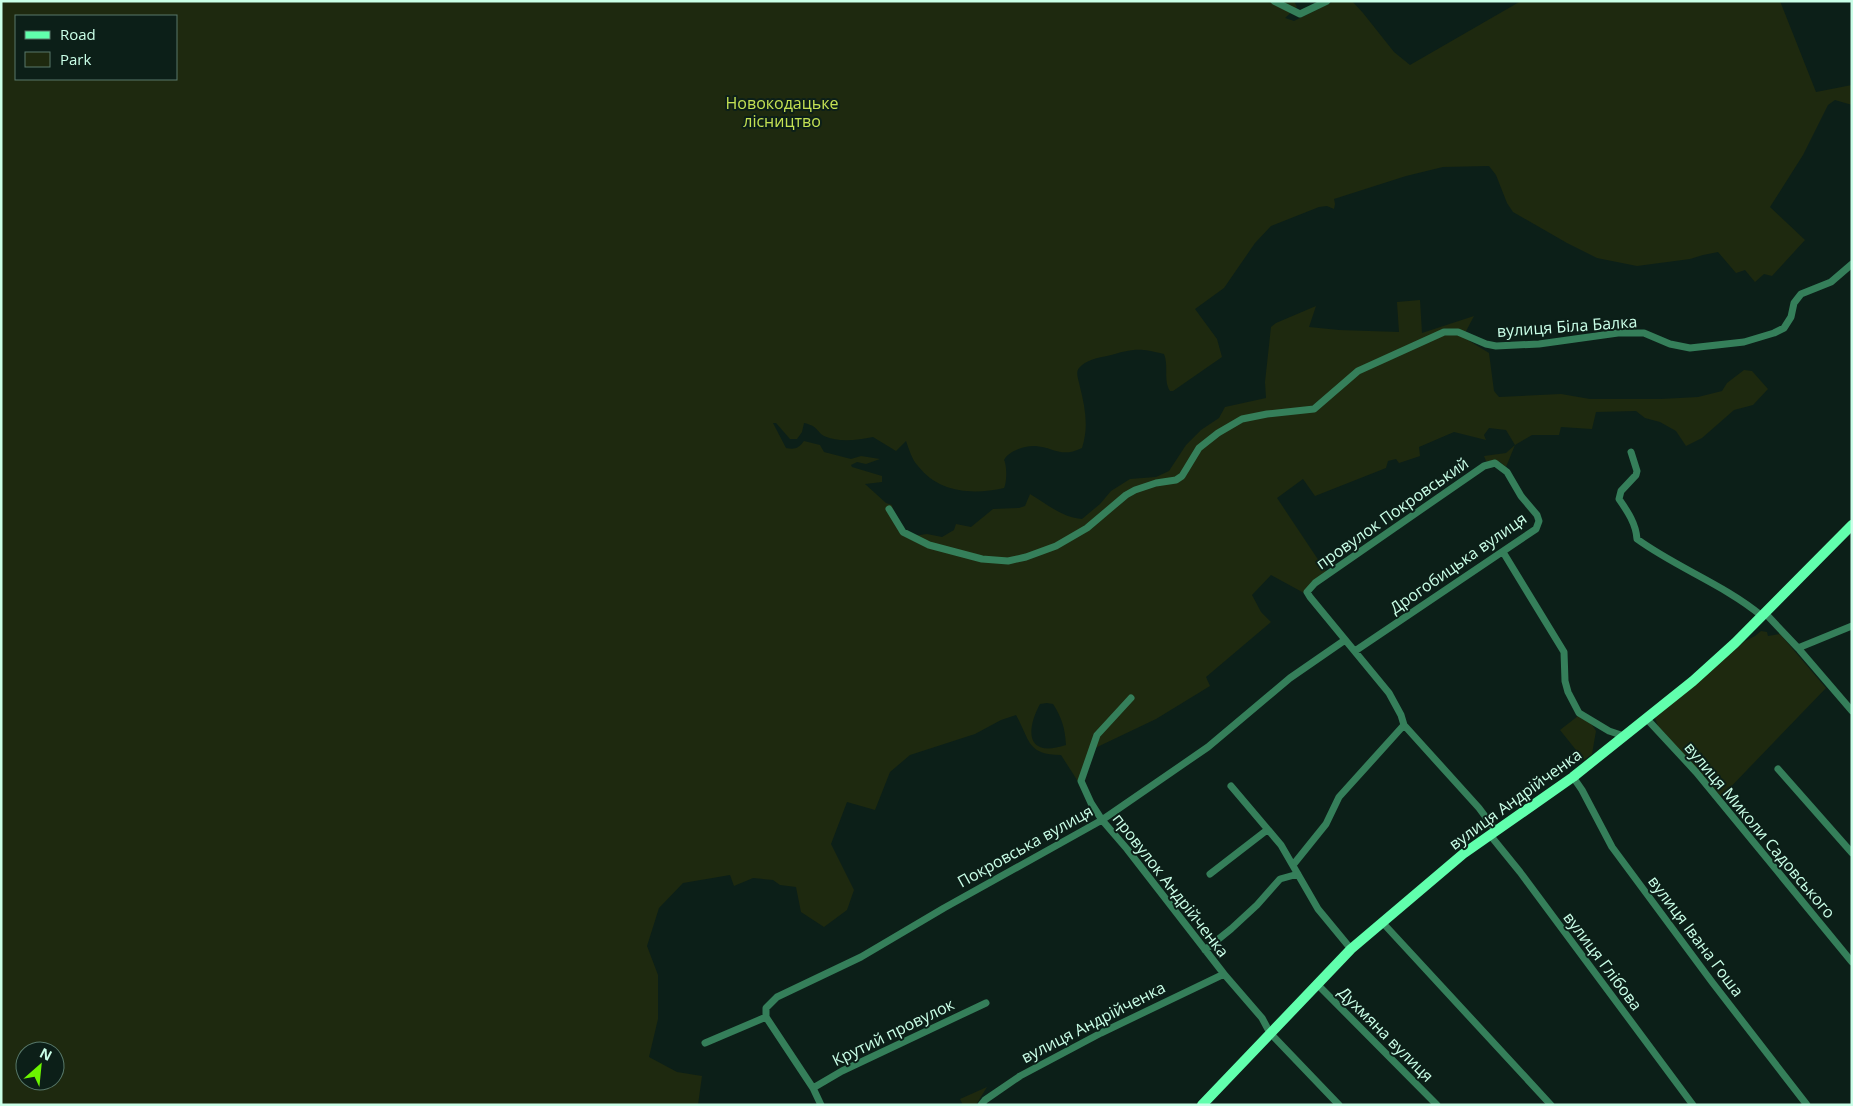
<svg xmlns="http://www.w3.org/2000/svg" width="1853" height="1106" viewBox="0 0 1853 1106" font-family="'Open Sans',sans-serif">
	<style>
		.green { fill: #1e290f; fill-rule: evenodd }
		.lines { fill: none; stroke-linecap: round; stroke-linejoin: round }
		.street { stroke: #357f5a; stroke-width: 7 }
		.secondary { stroke: #61ffad; stroke-width: 10 }
		.labels { text-anchor: middle; stroke-width: 4; stroke-linejoin: round; paint-order: stroke }
		.park-label { font-size: 16px; fill: #c4e153; stroke: #0c1f18 }
		.street-label { font-size: 16px; fill: #caffe8; stroke: #0c1f18 }
	</style>
	<rect width="100%" height="100%" fill="#0c1f18"/>
	<path class="green" d="M1 1H1294L1297 7 1285 18 1294 21 1334 1H1352L1363 13 1394 52 1410 65 1521 1H1780L1816 92 1852 85V105L1835 100 1828 105 1803 155 1770 207 1805 240 1772 276 1764 274 1755 282 1745 270 1736 273 1718 252 1703 255 1690 259 1637 266 1597 258 1567 243 1513 212 1507 203 1496 175 1489 166 1443 167 1406 176 1334 199 1335 204 1334 209 1327 206 1319 207 1271 226 1255 243 1224 288 1195 309 1217 339 1222 357 1173 391H1170C1163 380 1169 366 1164 354 1138 347 1132 349 1107 356 1097 358 1086 360 1079 368 1075 373 1079 381 1080 387 1085 407 1089 427 1082 448 1061 458 1055 448 1036 446 1026 445 1008 451 1004 460 1007 465 1007 482 1004 488 973 495 939 493 918 466 912 460 909 449 906 441L896 451 873 437C857 440 840 443 824 436 816 431 818 426 804 423L802 432 797 439H790L776 423H773L786 448C795 450 799 448 804 441L820 445 824 452 851 459 861 456 880 459 866 464 857 462 851 465 852 467 882 476V482L865 484 886 503 892 505 893 511 905 530 913 536 927 534 942 537 954 530 956 524 971 527 993 509 1019 508 1025 506 1030 494C1045 503 1063 518 1082 519L1100 504 1111 491 1130 479 1156 477 1169 471 1186 445 1201 430 1219 418 1225 407 1266 398 1265 382 1271 327 1276 323 1316 306 1309 327 1339 330 1399 332 1397 302 1420 300 1422 333 1474 316 1463 337 1489 353 1494 391 1499 397 1561 394 1590 399H1661L1698 397 1722 391 1727 383 1744 370 1752 371 1768 389 1753 405 1734 410 1702 438 1686 446 1676 431 1660 422 1645 418 1636 411 1596 412 1592 429 1561 427 1559 435H1532L1515 445 1506 467 1500 462 1486 461 1484 456 1506 453 1515 445 1506 430 1489 428 1484 435 1486 440 1454 432 1419 447 1420 456 1399 463 1396 459 1388 461 1386 468 1315 496 1303 479 1277 498 1327 573 1312 582 1304 593 1271 575 1252 595 1261 612 1271 622 1206 677 1210 686 1156 719 1093 749 1079 783 1061 755C1027 755 1030 740 1016 715L1001 720 975 734 910 755 890 772 875 810 847 802 831 844 854 890 847 910 824 927 801 912 796 887 780 885 773 880 753 878 734 886 730 875 683 883 659 908 647 946 658 975V1019L649 1057 677 1072 702 1076 698 1105H1ZM16 16H176V79H16ZM1047 703 1053 704C1062 718 1065 728 1066 745 1027 758 1025 732 1040 704ZM25 1051H55V1081H25Z
		M1761 631 1767 632 1768 636 1780 634 1826 688 1721 797 1658 726 1655 718 1745 641 1755 636Z
		M1578 716C1586 717 1592 724 1596 731L1592 754 1584 760 1560 730Z
		M987 1087 976 1105H963L960 1099Z"/>
	<g class="lines">
		<path class="street" d="M1274 1 1300 14 1327 1
			M1631 452 1637 471 1636 475 1621 491 1619 499C1628 512 1636 524 1637 539 1677 568 1723 584 1762 616
			M889 509 903 532 929 545 982 559 1008 561 1026 557 1056 546 1087 528 1126 495 1135 490 1156 483 1176 480 1182 476 1199 448 1218 433 1242 419 1267 414 1314 409 1358 371 1444 332H1458L1486 344 1496 346 1539 344 1618 333H1644L1670 344 1690 348 1744 342 1774 333 1784 328 1791 317 1794 303 1801 294 1831 282 1852 264
			M1503 552 1564 652 1565 681 1568 692 1579 713 1609 731 1624 736
			M1765 613 1798 648 1852 711
			M1798 648 1852 626
			M1355 651 1536 529 1539 521 1537 515 1521 496 1507 472 1495 463 1484 466 1315 583 1307 592 1310 597 1389 693 1401 715 1404 725 1479 808 1496 831
			M1131 698 1097 735 1081 781 1091 803 1102 820 1127 849 1224 974 1262 1018 1270 1033 1339 1105
			M1646 718 1696 772 1852 962
			M1778 769 1852 853
			M1573 777 1582 790 1612 847 1712 982 1807 1105
			M1231 786 1281 845 1318 909 1351 949
			M1490 835 1520 872 1693 1105
			M1293 865 1326 824 1339 797 1404 725
			M1210 874 1267 830
			M1382 922 1551 1105
			M1205 950 1231 929 1257 905 1280 879 1298 874
			M1317 984 1437 1105
			M766 1017 813 1088 821 1105
			M705 1043 766 1017V1008L777 997 861 957 944 908 1102 820 1208 747 1290 678 1345 640
			M813 1088 842 1071 986 1003
			M981 1105 985 1100 1020 1076 1101 1033 1224 974"/>
		<path class="secondary" d="M1202 1105 1351 949 1463 854 1573 777 1693 681 1735 643 1852 525"/>
	</g>
	<g class="labels">
		<g class="park-label">
			<text x="782" y="109">Новокодацьке<tspan x="782" dy="18">лісництво</tspan></text>
		</g>
		<g class="street-label">
			<text transform="translate(1567 326) rotate(-4)" y="6">вулиця Біла Балка</text>
			<text transform="translate(1392 513) rotate(-35)" y="6">провулок Покровський</text>
			<text transform="translate(1458 563) rotate(-35)" y="6">Дрогобицька вулиця</text>
			<text transform="translate(1515 799) rotate(-36)" y="6">вулиця Андрійченка</text>
			<text transform="translate(1760 830) rotate(50)" y="6">вулиця Миколи Садовського</text>
			<text transform="translate(1025 846) rotate(-29)" y="6">Покровська вулиця</text>
			<text transform="translate(1171 885) rotate(52)" y="6">провулок Андрійченка</text>
			<text transform="translate(1696 936) rotate(53)" y="6">вулиця Івана Гоша</text>
			<text transform="translate(1603 961) rotate(53)" y="6">вулиця Глібова</text>
			<text transform="translate(1093 1022) rotate(-27)" y="6">вулиця Андрійченка</text>
			<text transform="translate(893 1032) rotate(-26)" y="6">Крутий провулок</text>
			<text transform="translate(1386 1034) rotate(45)" y="6">Духмяна вулиця</text>
		</g>
	</g>
	<rect width="1853" height="1106" fill="none" stroke="#caffe8" stroke-width="5"/>
	<rect x="15" y="15" width="162" height="65" fill="#0c1f18" stroke="#58796b"/>
	<rect x="25" y="31" width="25" height="8" fill="#61ffad" stroke="#58796b"/>
	<text x="60" y="40" font-size="15" fill="#caffe8">Road</text>
	<rect x="25" y="52" width="25" height="15" fill="#1e290f" stroke="#58796b"/>
	<text x="60" y="65" font-size="15" fill="#caffe8">Park</text>
	<g transform="translate(40 1066) rotate(27)"><circle r="24" fill="#0c1f18" stroke="#58796b"/>
	<path d="M0-4L9 19L0 12L-9 19Z" fill="#6cf500"/>
	<text y="-8" font-size="14" font-weight="bold" text-anchor="middle" fill="#caffe8">N</text>
	</g>
</svg>
